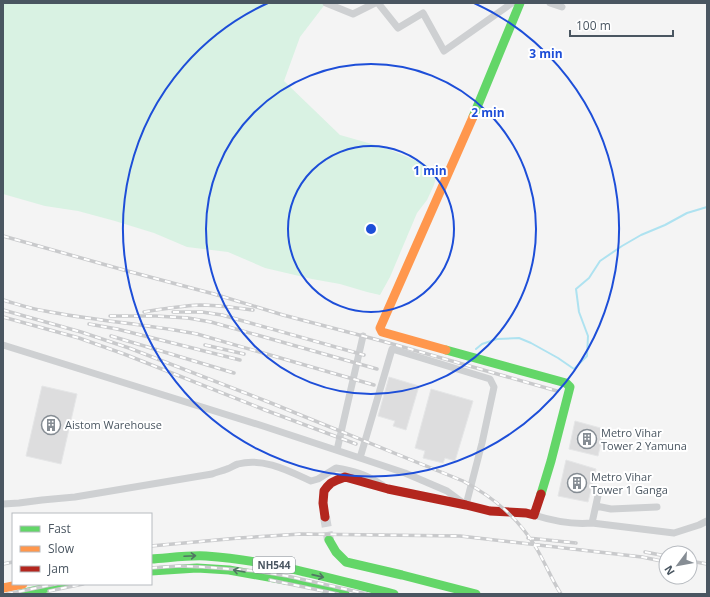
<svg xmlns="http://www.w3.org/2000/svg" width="710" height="597" viewBox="0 0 710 597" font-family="'Open Sans',sans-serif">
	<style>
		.green { fill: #d9f2e3 }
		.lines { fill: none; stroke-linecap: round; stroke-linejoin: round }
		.stream { stroke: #aee2f0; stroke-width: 2 }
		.building { fill: #ddddde; stroke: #e5e6e7 }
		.secondary-tunnel { stroke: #d2d4d7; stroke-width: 10; stroke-dasharray: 10 5; stroke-linecap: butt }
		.street { stroke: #ced0d2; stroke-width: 7 }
		.fast { stroke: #63d668; stroke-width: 9 }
		.slow { stroke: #ff974d; stroke-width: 9 }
		.jam { stroke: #b3261e; stroke-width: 9 }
		.rail-casing { stroke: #c9cacc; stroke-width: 3.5 }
		.rail { stroke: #fff; stroke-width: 2; stroke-dasharray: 6; stroke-linecap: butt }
		.oneway { stroke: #507663 }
		.ring { fill: none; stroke: #1d4ed8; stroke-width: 2 }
		.labels { text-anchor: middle; stroke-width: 4; stroke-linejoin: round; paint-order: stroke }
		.shield { fill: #fff; stroke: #808990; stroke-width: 1 }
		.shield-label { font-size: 10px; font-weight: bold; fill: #4a5661 }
		.poi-label { font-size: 11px; fill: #4a5661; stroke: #fff; text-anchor: start }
		.centre { fill: #1d4ed8; stroke: #fff; stroke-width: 2 }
		.ring-label { font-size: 12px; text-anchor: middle; font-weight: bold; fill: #1d4ed8; stroke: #fff; stroke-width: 4; stroke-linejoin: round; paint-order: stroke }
	</style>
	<rect width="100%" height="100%" fill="#f4f4f4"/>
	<path class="green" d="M3 3H326L300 37 284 81 340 135 386 148 438 170 434 185 427 200 417 213 390 277 380 295 367 292 340 284 312 279 265 268 228 252 187 247 154 233 115 221 78 211 45 206 3 194Z"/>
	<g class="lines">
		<path class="stream" d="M476 349 482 344 497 339 519 338 531 343 558 358 574 369 587 356 588 336 579 312 576 289 589 278 600 261 622 246 641 235 665 225 687 213 707 207"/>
	</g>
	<path class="building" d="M389 377 419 386 406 430 393 426 395 421 378 416Z
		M42 386 77 394 61 464 26 456Z
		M431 389 473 401 455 461 445 458 443 463 423 458 425 451 415 448Z
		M575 421 604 429 598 456 569 449Z
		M566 460 596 469 588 502 558 496Z"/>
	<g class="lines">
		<path class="secondary-tunnel" d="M325 517 329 540"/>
		<path class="street" d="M326 3 353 14 375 3
			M378 3 398 28 423 13 444 51 512 3
			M550 3 562 7
			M3 345 263 426 360 458 405 473 447 491 466 505 482 443 494 387 490 379 392 349 360 458
			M337 450 363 336
			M3 504 19 503 42 500 75 497 212 474C217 472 222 471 227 469 231 468 234 465 238 464 263 457 289 471 311 481L318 479 336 468C354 471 366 474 382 485
			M596 506 611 509 657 507
			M534 515C553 521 571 525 592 523L599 491
			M592 523 674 533 699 525 707 521"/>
		<path class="fast" d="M473 117 520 3
			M446 350 566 383 570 387 551 461 541 494
			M329 540 336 552 346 562 402 575 476 594
			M151 559C168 558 189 555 206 556 269 560 332 579 394 594
			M151 571 197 568 229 570 313 585 345 594
			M20 594 65 584"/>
		<path class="slow" d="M446 350 382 332 380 328 473 117
			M3 588 23 584"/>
		<path class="jam" d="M325 517 323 503 324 491 327 487 331 483 337 480 345 477 388 489 466 505 490 511 526 513 534 515 541 494"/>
		<defs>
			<path id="rail" d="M3 236 131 272 214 294 283 315 382 341 557 391
				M3 300C17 304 31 309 45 311 95 321 147 324 197 334L374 385
				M3 310 81 332 129 348 271 403 463 481C495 498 520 519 538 551 546 565 552 580 561 594
				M144 312C162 309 181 306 200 305 218 305 235 308 253 310
				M173 312H202L222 315 364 355
				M110 316H156L188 318 211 322 377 369
				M3 317 79 338 124 354 265 410 356 444
				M89 324 117 329 240 360
				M111 336 234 373
				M205 345 244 354
				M528 538 576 543
				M151 546 239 538 301 534 460 536 642 557 666 562
				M645 552 666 556
				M690 561 707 564
				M3 564 13 562
				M151 568 179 566 203 567 256 571 287 576 367 594
				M270 580 338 594
				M49 591 83 584
				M7 594 56 584"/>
		</defs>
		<use href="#rail" class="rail-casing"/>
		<use href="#rail" class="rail"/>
	</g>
	<defs><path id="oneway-shaft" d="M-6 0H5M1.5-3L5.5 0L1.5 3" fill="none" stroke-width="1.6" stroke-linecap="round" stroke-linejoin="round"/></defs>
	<g class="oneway">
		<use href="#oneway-shaft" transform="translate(190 556) rotate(-3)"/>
		<use href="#oneway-shaft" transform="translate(239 571) rotate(-170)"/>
		<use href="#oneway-shaft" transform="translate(318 576) rotate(13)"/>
	</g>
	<g class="ring">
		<circle cx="371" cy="229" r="83"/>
		<circle cx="371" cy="229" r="165"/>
		<path d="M474 3A248 248 0 1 1 268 3"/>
	</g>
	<defs>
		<symbol id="building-ring" viewBox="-11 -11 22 22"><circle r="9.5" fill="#fff" stroke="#868d94" stroke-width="1.5"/><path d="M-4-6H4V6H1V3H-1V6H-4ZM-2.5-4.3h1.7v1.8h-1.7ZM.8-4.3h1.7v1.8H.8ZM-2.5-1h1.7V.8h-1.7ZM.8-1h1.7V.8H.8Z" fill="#868d94"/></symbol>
	</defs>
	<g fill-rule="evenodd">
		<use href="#building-ring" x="40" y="414" width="22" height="22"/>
		<use href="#building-ring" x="576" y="428" width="22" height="22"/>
		<use href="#building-ring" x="566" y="472" width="22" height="22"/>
	</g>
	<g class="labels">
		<rect class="shield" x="253" y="557" width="42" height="16" rx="3"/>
		<g class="shield-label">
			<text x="274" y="569">NH544</text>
		</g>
		<g class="poi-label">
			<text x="65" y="429">Aistom Warehouse</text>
			<text x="601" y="437">Metro Vihar<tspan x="601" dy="13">Tower 2 Yamuna</tspan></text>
			<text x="591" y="481">Metro Vihar<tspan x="591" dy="13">Tower 1 Ganga</tspan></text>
		</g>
	</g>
	<circle cx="371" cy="229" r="6" class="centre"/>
	<g class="ring-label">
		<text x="546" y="58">3 min</text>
		<text x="488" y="117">2 min</text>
		<text x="430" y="175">1 min</text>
	</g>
	<rect width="710" height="597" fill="none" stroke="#4a5661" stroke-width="8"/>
	<rect x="12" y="513" width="140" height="72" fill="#ffffff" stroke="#b7bbc0"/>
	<rect x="20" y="526" width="20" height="6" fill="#63d668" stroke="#b7bbc0"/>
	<text x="48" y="533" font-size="12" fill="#4a5661">Fast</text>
	<rect x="20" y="546" width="20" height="6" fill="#ff974d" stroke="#b7bbc0"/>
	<text x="48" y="553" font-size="12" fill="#4a5661">Slow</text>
	<rect x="20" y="566" width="20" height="6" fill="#b3261e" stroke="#b7bbc0"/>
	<text x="48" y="573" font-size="12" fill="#4a5661">Jam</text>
	<g transform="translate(678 565) rotate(238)"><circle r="19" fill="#ffffff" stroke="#b7bbc0"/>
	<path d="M0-3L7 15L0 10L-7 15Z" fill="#868d94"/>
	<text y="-6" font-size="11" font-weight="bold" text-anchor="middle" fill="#4a5661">N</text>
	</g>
	<path d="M570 30v6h103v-6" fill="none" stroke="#4a5661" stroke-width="2"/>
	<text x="576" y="30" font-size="12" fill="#4a5661" stroke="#ffffff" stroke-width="3" paint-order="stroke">100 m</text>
</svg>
